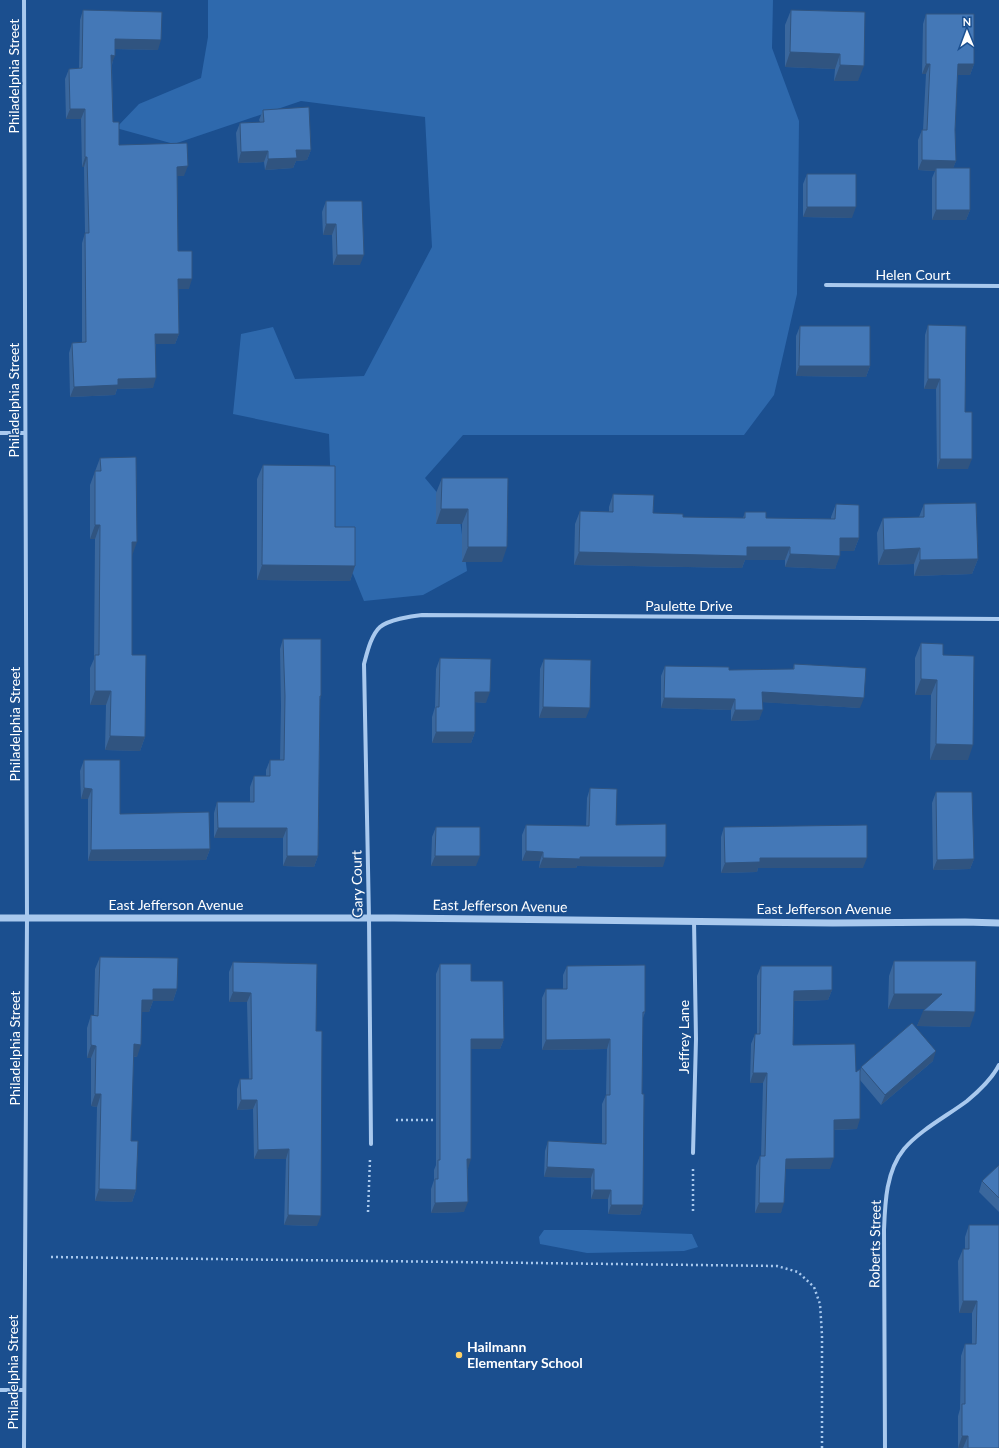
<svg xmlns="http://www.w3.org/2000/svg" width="999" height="1448" viewBox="0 0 999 1448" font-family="Lato,sans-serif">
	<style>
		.green { fill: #2e69ad }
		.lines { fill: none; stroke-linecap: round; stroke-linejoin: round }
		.path { stroke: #a9c9ee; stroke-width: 2.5; stroke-dasharray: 2 3; stroke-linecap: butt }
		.minor { stroke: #a9c9ee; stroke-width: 4 }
		.tertiary { stroke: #a9c9ee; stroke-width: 7 }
		.wall { fill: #3a679d }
		.shaded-wall { fill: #305480 }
		.building { fill: #4478b7; stroke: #305480 }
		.poi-dot { fill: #ffd166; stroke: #1b4f8f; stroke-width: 1.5 }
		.labels { text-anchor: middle; stroke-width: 3; stroke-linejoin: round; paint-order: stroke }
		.street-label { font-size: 14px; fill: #fff; stroke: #1b4f8f }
		.poi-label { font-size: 14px; font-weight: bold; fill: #fff; stroke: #1b4f8f; text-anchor: start }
	</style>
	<rect width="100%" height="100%" fill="#1b4f8f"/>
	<path class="green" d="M208 0H773L772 48 799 121 797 294 774 395 744 435H463L425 478 460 520 467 571 423 595 364 601 332 522 329 434 233 414 241 334 273 327 295 379 364 376 432 247 425 117 301 101 174 144 116 128 139 104 201 78 208 37Z
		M544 1230H587L692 1234 698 1247 684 1251 587 1253 540 1244 539 1237Z"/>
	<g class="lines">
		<path class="path" d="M396 1120H436
			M693 1169V1214
			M368 1212 370 1159
			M51 1257 777 1266 798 1272 814 1287 820 1304 822 1335V1448"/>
		<path class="minor" d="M826 285 999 286
			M0 433H25
			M371 1144 369 918 364 664C367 653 371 635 380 627 388 620 411 616 422 615L999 619
			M693 1153 696 1039 694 921
			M0 1390H24
			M24 1448 27 918 24 0
			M885 1448 884 1230C885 1203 886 1171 904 1149 920 1130 947 1116 967 1101 979 1091 992 1079 999 1065"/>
		<path class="tertiary" d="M0 918H394L833 923 965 922 999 923"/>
	</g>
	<path class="wall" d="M83 10 158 50 115 49 112 65 113 122 119 145 184 176H177L178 251 189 289H178L179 334 175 344H156L153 388 117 389 115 395 70 397 69 353 72 343 82 342V243L85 233 84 167H82L81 119H66L65 79 69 69 79 68 80 20Z
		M791 10 865 12 858 81H834L835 69 785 67V25Z
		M926 14 974 64 970 75H957L955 130 956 161 953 168 970 210 966 220H932V178L935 171 918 170V140L922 130H923L926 74H922L923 24Z
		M263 110 311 150 307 160 296 161 293 168 265 170 264 162 238 163 236 133 240 123 260 122 259 120Z
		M807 174 852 218 803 217V184Z
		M326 201 360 265H333L332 235H323L322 212Z
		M928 325 965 412 968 469H937L936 389H924L925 335Z
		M800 326 870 366 866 377 796 376V336Z
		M100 458 132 556V655L145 737 140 751 105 750 106 705H90V668L94 659 95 539H90V485Z
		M263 465 335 527 355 566 350 581 257 580V479Z
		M442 478H508L502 562H462V524H436V493Z
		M613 494 653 513 683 517 743 518 745 512 766 518 831 519V517L836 504 859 538 854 551H840L835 569 785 567V560H745L742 568 574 565 575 524 580 511 609 512V507Z
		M924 504 978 559 972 574 914 576V564L878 565 877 533 883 518 919 517Z
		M283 639 321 696 320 700 318 856 314 867 283 866V838H214V813L217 802H250V787L254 776H266V770L270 760H280L281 706 280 649Z
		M921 643 943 655 968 760H930L931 695H915V658Z
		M440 658 486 703 475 702V732L471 743H432V717L435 707 436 669Z
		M544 659 586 718H539L540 669Z
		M794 664 860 708 763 702 759 720 731 721V710L661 708V676L665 666 729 670 793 669Z
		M84 760 120 814 210 849 206 860 88 861V799H81L80 771Z
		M590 788 616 825 663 867 577 866 576 868H539L540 861H522V835L526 825 586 826 587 798Z
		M936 792 974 859 970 869 933 870 932 803Z
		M436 827 476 866H431L432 837Z
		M724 827 863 868H758L757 872 721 873V837Z
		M100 957 177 989 173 1001H153L149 1012H142L137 1057H133L131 1141 136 1190 132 1202 95 1201 97 1107 91 1106V1058H87V1028L91 1015H94L95 969Z
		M894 961 970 1027 917 1026 925 1009H888L889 976Z
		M233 962 316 1031 317 1226 284 1225 286 1159H254L253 1109 237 1110V1089L240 1079H249L247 1002H229V972Z
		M440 964 471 981 504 1039 500 1049H471L468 1169 464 1212 431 1213V1189L434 1180V1170L436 1165V974Z
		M567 966 645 1012 643 1018 642 1094 643 1205 640 1215 608 1214V1199H591V1178L544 1177 545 1151 548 1141 602 1144V1104L606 1095 607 1049 542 1050V998L546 989H563V975Z
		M761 966 832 990 828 1000 794 1001 793 1045 856 1072H860L861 1067 933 1061 881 1105 860 1080 857 1129 834 1130 830 1169H785L781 1213H755L756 1166 760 1156H761L763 1083H750L751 1044 755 1034H757V976Z
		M999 1165V1212L979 1192 982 1181Z
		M969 1225 999 1448H958V1416L960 1409 961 1356 965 1344H972V1313H959L958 1261 963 1249H965V1237Z"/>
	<path class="shaded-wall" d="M115 39 161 40 158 50 112 49Z
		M790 52 840 54 835 69 785 67Z
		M111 55 115 56 111 65Z
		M926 64H930L926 74H922Z
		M958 64H974L970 75H954Z
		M840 65 864 66 858 81H834Z
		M70 109H85L81 119H66Z
		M296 150H311L307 160 296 161 293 168 265 170 268 159Z
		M268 151 264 162 238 163 241 152Z
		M85 157H87L84 167H82Z
		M922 160 956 161 952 171 936 168 935 171 918 170Z
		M188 166 184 176H173L177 167Z
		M807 207H856L852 218 803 217Z
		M936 210H970L966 220H932Z
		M326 224H336L332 235H323Z
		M337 255H364L360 265H333Z
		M178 279H192L189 289H175Z
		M155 334H179L175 344H152Z
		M799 366H870L866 377 796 376Z
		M156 378 153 388 117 389 115 395 70 397 74 387 118 379Z
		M928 379H940L936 389H924Z
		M940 459H972L968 469H937Z
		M441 509H468L462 524H436Z
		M95 525H100L95 539H90Z
		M840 538H859L854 551H835Z
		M132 542H137L132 556Z
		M468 547H507L502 562H462Z
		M747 547H790L785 560H745L742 568 574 565 579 552Z
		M920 548 914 564 878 565 884 550Z
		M790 554 840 556 835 569 785 567Z
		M978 559 972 574 914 576 920 560Z
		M262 565 355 566 350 581 257 580Z
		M921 679 937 680 931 695H915Z
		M95 691H111L106 705H90Z
		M475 692H490L486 703 471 702Z
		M762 692 864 698 860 708 759 702Z
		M664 698 735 699 731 710 661 708Z
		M543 707 590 708 586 718H539Z
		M735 710H763L759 720 731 721Z
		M436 732H475L471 743H432Z
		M110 736 145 737 140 751 105 750Z
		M936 744 973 745 968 760H930Z
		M84 788 92 789 88 799H81Z
		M218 828H287L283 838H214Z
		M210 849 206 860 88 861 91 850Z
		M526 851 543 852 540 861H522Z
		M287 856H318L314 867 283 866Z
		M435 856H480L476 866H431Z
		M580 857H666L663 867 577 866 576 868H539L543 858Z
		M760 858H867L863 868H758L757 872 721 873 725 863Z
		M974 859 970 869 933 870 937 860Z
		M153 989H177L173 1001H153L149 1012H137L142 1000Z
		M832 990 828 1000 790 1001 794 991Z
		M233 992 251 993 247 1002H229Z
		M894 994H942L937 1009H888Z
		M923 1011 975 1012 970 1027 917 1026Z
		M471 1039H504L500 1049H467Z
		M610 1039 607 1049 542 1050 546 1040Z
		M134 1044 141 1045 137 1057 129 1056Z
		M91 1045 96 1046 91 1058H87Z
		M936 1051 933 1061 881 1105 885 1095Z
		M753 1073H767L763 1083H750Z
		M95 1094H101L97 1107 91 1106Z
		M241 1100H257L253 1109 237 1110Z
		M860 1119 857 1129 830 1130 834 1120Z
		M289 1149 286 1159H254L258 1150Z
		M834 1158 830 1169H782L786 1159Z
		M467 1159H471L468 1169H463Z
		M547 1167 594 1169 591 1178 544 1177Z
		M99 1189 136 1190 132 1202 95 1201Z
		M594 1190H611L608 1199H591Z
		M468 1202 464 1212 431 1213 435 1203Z
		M759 1203H784L781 1213H755Z
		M611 1205H643L640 1215 608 1214Z
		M288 1215 321 1216 317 1226 284 1225Z
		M963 1301H977L972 1313H959Z
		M962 1436H968L963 1448H958Z"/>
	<path class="building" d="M83 10 162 12 161 40 115 39V56L111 55 113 122H119V145L187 143 188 166 177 167 178 251H192V279H178L179 334H155L156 378 118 379V385L74 387 72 343 86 342 85 233H89L87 157H85V109H70L69 69 82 68Z
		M791 10 865 12 864 66 840 65V54L790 52Z
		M926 14H974V64H958L955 130 956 161 922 160V130H927L930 64H926Z
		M309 107 311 150H296L297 158 268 159V151L241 152 240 123 264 122 263 110Z
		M936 168H970V210H936Z
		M807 174H856V207H807Z
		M326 201H362L364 255H337L336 224H326Z
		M928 325 966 326 965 412H972V459H940V379H928Z
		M800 326H870V366H799Z
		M136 457 137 542H132V655H146L145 737 110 736 111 691H95V655H99L100 525H95V471H101L100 458Z
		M263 465 335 466V527H355V566L262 565Z
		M442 478H508L507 547H468V509H441Z
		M613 494 654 495 653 513 683 514V517L745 518V512H766V518L835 519 836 504 859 505V538H840V556L790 554V547H747V556L579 552 580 511 613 512Z
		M976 503 978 559 920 560V548L884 550 883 518 924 517V504Z
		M283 639H321V696H320L318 856H287V828H218L217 802H254V776H270V760H284L285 696Z
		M921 643 943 644V655L974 656 973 745 936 744 937 680 921 679Z
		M440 658 491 659 490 692H475V732H436V707H439Z
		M544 659 591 660 590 708 543 707Z
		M794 664 866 668 864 698 762 692 763 710H735V699L664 698 665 666 729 667V670L794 669Z
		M84 760H120V814L209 812 210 849 91 850 92 789 84 788Z
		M590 788 617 789 616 825 666 824V857H580V859L543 858V852L526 851V825L589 826Z
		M936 792H972L974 859 937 860Z
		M867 825V858H760V862L725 863 724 827Z
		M436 827H480V856H435Z
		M100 957 178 958 177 989H153V1000H142L141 1045 134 1044 131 1141H138L136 1190 99 1189 101 1094H95L96 1046 91 1045V1015L98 1016Z
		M894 961H976L975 1012 923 1011 942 994H894Z
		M233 962 317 964 316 1031H322L321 1216 288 1215 289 1149 258 1150 257 1100H241L240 1079H252L251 993 233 992Z
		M440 964H471V981H503L504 1039H471V1159H467L468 1202 435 1203V1179H438V1160H440Z
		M645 965V1012H643L642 1094H644L643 1205H611V1190H594V1169L547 1167 548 1141 606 1144V1095H610V1039L546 1040V989H567V966Z
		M761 966H832V990L794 991 793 1045 855 1044 856 1072 860 1069V1119L834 1120V1158L786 1159 784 1203H759L760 1156H765L767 1073H753L755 1034H760Z
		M912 1023 936 1051 885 1095 861 1067Z
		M999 1165V1198L982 1181Z
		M969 1225H999V1448H968V1436H962V1404H965V1344H976L977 1301H963V1249H969Z"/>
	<circle class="poi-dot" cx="459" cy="1355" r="4"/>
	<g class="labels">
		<g class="street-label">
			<text transform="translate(14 76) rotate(-90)" y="5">Philadelphia Street</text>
			<text x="913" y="280">Helen Court</text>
			<text transform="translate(14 400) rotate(-90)" y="5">Philadelphia Street</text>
			<text x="689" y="611">Paulette Drive</text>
			<text transform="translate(15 724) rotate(-90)" y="5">Philadelphia Street</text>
			<text transform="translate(357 884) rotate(-91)" y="5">Gary Court</text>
			<text x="176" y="910">East Jefferson Avenue</text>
			<text transform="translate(500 906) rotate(1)" y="5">East Jefferson Avenue</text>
			<text x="824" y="914">East Jefferson Avenue</text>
			<text transform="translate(684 1037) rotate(-90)" y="5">Jeffrey Lane</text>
			<text transform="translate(15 1048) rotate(-90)" y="5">Philadelphia Street</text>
			<text transform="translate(875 1244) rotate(-89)" y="5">Roberts Street</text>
			<text transform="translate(13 1372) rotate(-90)" y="5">Philadelphia Street</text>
		</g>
		<g class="poi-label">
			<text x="467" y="1352">Hailmann<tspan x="467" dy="16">Elementary School</tspan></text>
		</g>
	</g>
	<g transform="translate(967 32) rotate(359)" stroke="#1b4f8f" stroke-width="3" paint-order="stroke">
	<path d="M0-3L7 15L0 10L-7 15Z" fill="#ffffff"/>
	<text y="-6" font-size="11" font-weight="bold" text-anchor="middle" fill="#ffffff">N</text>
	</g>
</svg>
